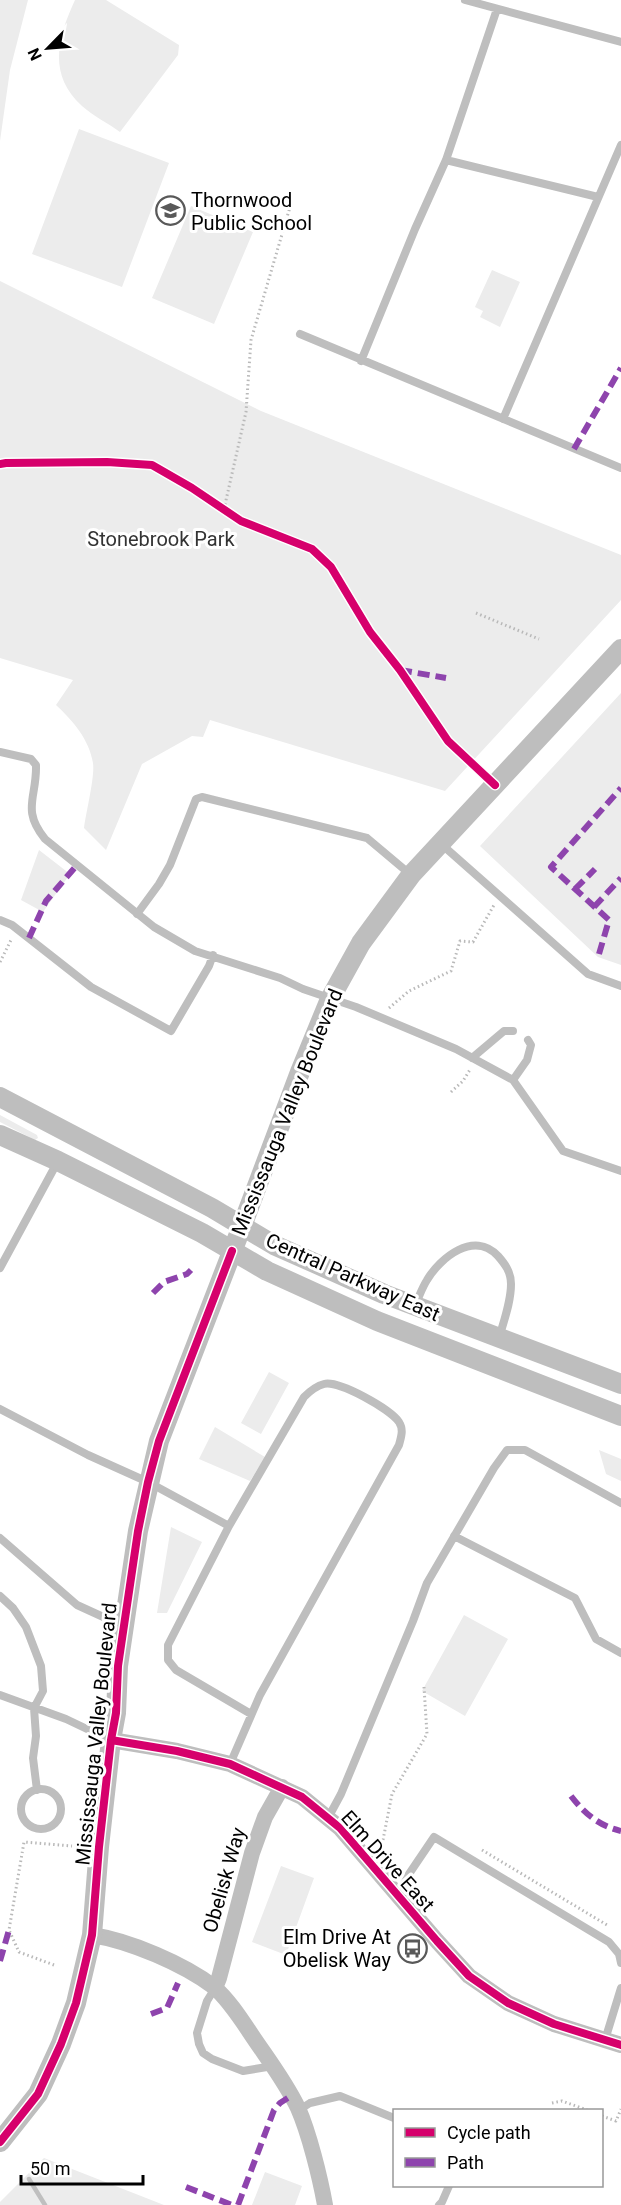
<svg xmlns="http://www.w3.org/2000/svg" width="621" height="2205" viewBox="0 0 621 2205" font-family="Roboto,sans-serif">
	<style>
		.green { fill: #ececec }
		.lines { fill: none; stroke-linecap: round; stroke-linejoin: round }
		.stream { stroke: #bfbfbf; stroke-width: 4.5 }
		.path { stroke: #b9b9b9; stroke-width: 3; stroke-dasharray: 1.5 3; stroke-linecap: butt }
		.service { stroke: #bebebe; stroke-width: 8 }
		.minor { stroke: #bebebe; stroke-width: 16 }
		.tertiary { stroke: #bebebe; stroke-width: 20 }
		.quiet { stroke: #8e44ad; stroke-width: 6; stroke-dasharray: 12 6; stroke-linecap: butt }
		.cycleway-casing { stroke: #fff; stroke-width: 11 }
		.cycleway { stroke: #d6006c; stroke-width: 8 }
		.labels { text-anchor: middle; stroke-width: 6; stroke-linejoin: round; paint-order: stroke }
		.poi-label { font-size: 20px; fill: #000; stroke: #fff; text-anchor: start }
		.park-label { font-size: 20px; fill: #333; stroke: #fff }
		.street-label { font-size: 20px; fill: #000; stroke: #fff }
	</style>
	<rect width="100%" height="100%" fill="#fff"/>
	<path class="green" d="M0 0H28L10 70 0 141Z
		M75 0H106L179 45 178 55 120 132C108 123 93 116 82 106 47 74 58 37 75 0Z
		M79 129 169 163 122 287 32 254Z
		M191 206 253 232 214 324 152 298Z
		M492 270 520 282 500 327 480 317 483 311 475 307Z
		M0 281 261 411 621 555V600L445 791 210 720 203 737 192 736 142 764 106 850 84 828C86 812 95 777 93 763 89 739 73 721 56 705L73 680 0 658Z
		M621 693V965L598 957 480 846Z
		M39 850 70 874 43 912 21 900Z
		M0 1115 37 1135 38 1138 35 1140 0 1122Z
		M269 1372 289 1383 261 1434 241 1423Z
		M215 1427 265 1457 250 1481 199 1459Z
		M599 1450 621 1459V1481L606 1474Z
		M171 1527 202 1542 167 1613H157Z
		M464 1615 508 1639 465 1716 422 1691Z
		M281 1866 314 1878 286 1955 252 1942Z
		M44 2158 164 2205H0V2202Z
		M265 2172 302 2186 295 2205H252Z"/>
	<g class="lines">
		<path class="stream" d="M29 2179 45 2205"/>
		<path class="path" d="M224 509 246 412 251 340 290 207
			M476 613 539 639
			M0 962 12 938
			M389 1008 409 991 451 971 460 941 473 942 494 905
			M451 1092 463 1081 471 1068
			M383 1840 392 1794 427 1734 424 1687
			M482 1850 607 1925
			M54 1965 19 1952 9 1930 24 1842 72 1846
			M552 2103 562 2101 587 2110
			M602 2116 616 2121 621 2109"/>
		<path class="service" d="M465 0 621 42
			M446 160 598 197
			M300 334 621 468
			M361 361 415 229 446 160 497 9
			M503 419 621 145
			M0 752 31 759 36 765C37 798 21 809 45 839L154 927 195 951 280 978 303 989 356 1007 456 1049 513 1080 563 1151 621 1171
			M440 843 588 974 621 986
			M137 914 159 884 170 865 196 799 202 797 367 838 411 875
			M0 920 12 925 91 987 171 1031 209 966 213 955
			M472 1058 504 1031H513
			M513 1080 527 1060 531 1045 528 1040
			M0 1268 58 1161
			M415 1305C419 1297 422 1288 427 1280 440 1258 474 1230 498 1256 505 1264 511 1272 511 1284 511 1302 504 1320 499 1338
			M0 1409 88 1455 148 1482 229 1526
			M454 1536 575 1598 596 1639 621 1653
			M0 1538 77 1605 123 1626
			M0 1596 13 1608 26 1627 41 1666 43 1691 34 1708 36 1736 33 1758 37 1790
			M0 1695 66 1719 110 1740
			M230 1764 260 1695 399 1445C401 1437 404 1430 399 1422 390 1409 339 1380 324 1384 316 1386 310 1391 304 1397L229 1526 168 1645V1660L176 1670 251 1714
			M21 1809a20 20 0 1 1 40 0a20 20 0 1 1-40 0Z
			M328 1818 341 1794 413 1621 427 1583 494 1468 507 1450H525L621 1503
			M398 1896 409 1874 434 1837 609 1942 619 1954 621 1963
			M215 1988 207 2001 197 2033 199 2044 203 2053 212 2059 243 2071 273 2066
			M605 2040 621 1988
			M299 2110 310 2103 340 2096 394 2118
			M439 2205 442 2202 449 2186"/>
		<path class="minor" d="M111 1740 177 1751 230 1764 302 1797 340 1828 437 1941 469 1976 508 2003 554 2024 621 2045
			M92 1935C130 1941 184 1964 214 1987 228 1999 241 2019 251 2034 267 2058 285 2081 298 2108 309 2133 320 2177 325 2205
			M215 1988 219 1978 252 1853 265 1817 282 1787"/>
		<path class="tertiary" d="M0 1097 212 1208 274 1245 384 1294 621 1384
			M0 1135 58 1161 202 1233 267 1271 377 1321 621 1416
			M0 2142 38 2094 61 2044 76 2003 92 1935 99 1847 111 1740 116 1713 118 1666 138 1531 159 1441 242 1226 300 1072 330 999 361 943 411 875 621 649"/>
		<path class="quiet" d="M574 449 621 368
			M400 670 446 678
			M575 889 595 869
			M594 907 621 878
			M29 938 46 901 77 865
			M599 954 609 920 551 867 621 788
			M153 1293 164 1282 187 1274 191 1270
			M571 1796C584 1813 599 1826 621 1831
			M0 1961 9 1930
			M151 2014 167 2008 178 1983
			M186 2187 232 2205
			M238 2205 274 2110 280 2103 291 2096"/>
		<defs>
			<path id="cycleway" d="M0 464 6 463 107 462 152 465 192 488 241 521 312 549 331 567 370 632 400 670 448 741 495 785
				M111 1740 177 1751 230 1764 302 1797 340 1828 437 1941 469 1976 508 2003 554 2024 621 2045
				M0 2142 38 2094 61 2044 76 2003 92 1935 99 1847 111 1740 116 1713 118 1666 138 1531 148 1482 159 1441 232 1251"/>
		</defs>
		<use href="#cycleway" class="cycleway-casing"/>
		<use href="#cycleway" class="cycleway"/>
	</g>
	<defs>
		<symbol id="school-ring" viewBox="-11 -11 22 22"><circle r="9.5" fill="#fff" stroke="#595959" stroke-width="1.5"/><path d="M0-5L7-2L0 1L-7-2ZM-4 1L0 2.5L4 1V4Q0 6-4 4Z" fill="#595959"/></symbol>
		<symbol id="bus-ring" viewBox="-11 -11 22 22"><circle r="9.5" fill="#fff" stroke="#595959" stroke-width="1.5"/><path d="M-5-6H5V4H4V6H2V4H-2V6H-4V4H-5ZM-3.5-4V0h7V-4ZM-3.5 1.2v1.5H-2V1.2ZM2 1.2v1.5H3.5V1.2Z" fill="#595959"/></symbol>
	</defs>
	<g fill-rule="evenodd">
		<use href="#school-ring" x="154" y="194" width="33" height="33"/>
		<use href="#bus-ring" x="396" y="1932" width="33" height="33"/>
	</g>
	<g class="labels">
		<g class="poi-label">
			<text x="191" y="207">Thornwood<tspan x="191" dy="23">Public School</tspan></text>
			<text x="391" y="1944" text-anchor="end">Elm Drive At<tspan x="391" dy="23">Obelisk Way</tspan></text>
		</g>
		<g class="park-label">
			<text x="161" y="546">Stonebrook Park</text>
		</g>
		<g class="street-label">
			<text transform="translate(287 1112) rotate(-68)" y="7">Mississauga Valley Boulevard</text>
			<text transform="translate(353 1277) rotate(24)" y="7">Central Parkway East</text>
			<text transform="translate(96 1734) rotate(-84)" y="7">Mississauga Valley Boulevard</text>
			<text transform="translate(388 1861) rotate(48)" y="7">Elm Drive East</text>
			<text transform="translate(224 1880) rotate(-74)" y="7">Obelisk Way</text>
		</g>
	</g>
	<rect x="393" y="2109" width="210" height="78" fill="#ffffff" stroke="#999999" stroke-width="1.5"/>
	<rect x="405" y="2128" width="30" height="9" fill="#d6006c" stroke="#999999" stroke-width="1.5"/>
	<text x="447" y="2139" font-size="18" fill="#000000">Cycle path</text>
	<rect x="405" y="2158" width="30" height="9" fill="#8e44ad" stroke="#999999" stroke-width="1.5"/>
	<text x="447" y="2169" font-size="18" fill="#000000">Path</text>
	<g transform="translate(48 48) rotate(245)" stroke="#ffffff" stroke-width="4.5" paint-order="stroke">
	<path d="M0-4.5L10 22L0 15L-10 22Z" fill="#000000"/>
	<text y="-9" font-size="16" font-weight="bold" text-anchor="middle" fill="#000000">N</text>
	</g>
	<path d="M21 2175v9h122v-9" fill="none" stroke="#000000" stroke-width="3"/>
	<text x="30" y="2175" font-size="18" fill="#000000" stroke="#ffffff" stroke-width="4.5" paint-order="stroke">50 m</text>
</svg>
